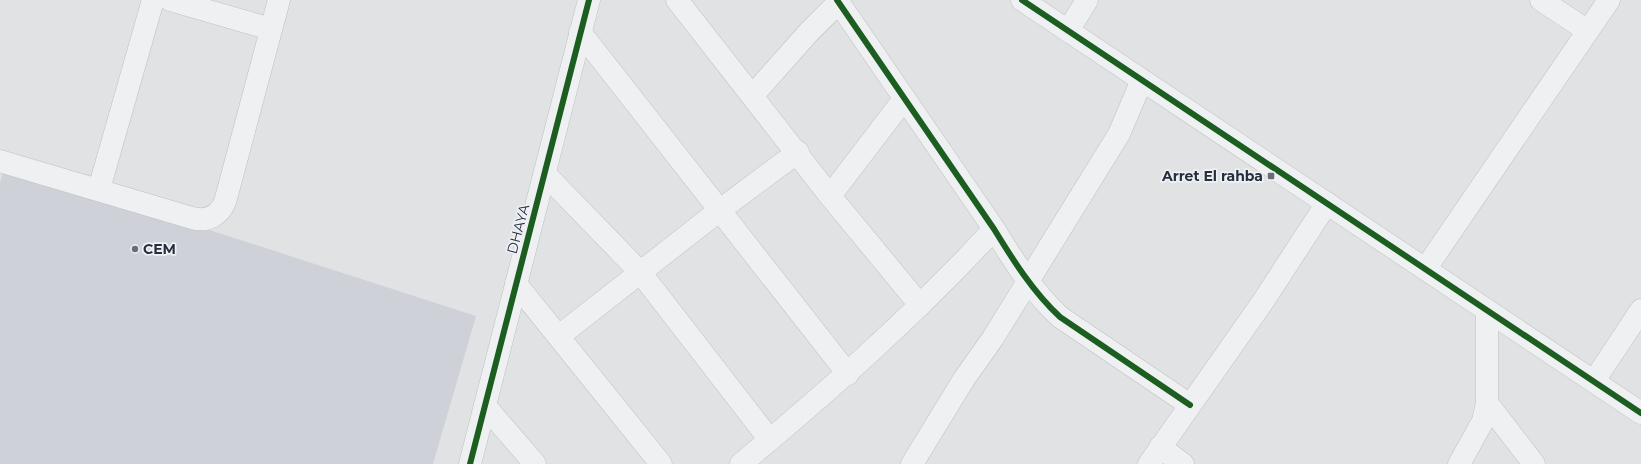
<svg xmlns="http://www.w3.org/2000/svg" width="1641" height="464" viewBox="0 0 1641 464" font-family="Montserrat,sans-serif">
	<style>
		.built { fill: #ced1d7 }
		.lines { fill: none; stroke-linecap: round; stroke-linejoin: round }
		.minor-casing { stroke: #bec0c2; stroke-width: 23 }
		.tertiary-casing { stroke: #bec0c2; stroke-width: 23 }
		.minor { stroke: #eff0f1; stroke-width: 22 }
		.tertiary { stroke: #eff0f1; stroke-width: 22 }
		.cycleway-casing { stroke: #edf0f4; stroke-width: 8 }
		.cycleway { stroke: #1b5e20; stroke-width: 6 }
		.poi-dot { fill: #686e77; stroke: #edf0f4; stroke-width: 1.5 }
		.labels { text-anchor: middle; stroke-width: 3.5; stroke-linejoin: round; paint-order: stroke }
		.poi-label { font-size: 14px; font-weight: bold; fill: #282f3c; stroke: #edf0f4; text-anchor: end }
		.street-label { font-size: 14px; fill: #282f3c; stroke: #edf0f4 }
	</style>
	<rect width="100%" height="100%" fill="#e0e2e4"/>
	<path class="built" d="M5 164 476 316 433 464H0V183Z"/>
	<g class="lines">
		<defs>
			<path id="minor" d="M170 0 271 29
				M677 0 830 196 920 305
				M837 0 994 229C1013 260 1033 292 1060 317L1190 405
				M1541 0 1588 31
				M1068 31 1087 0
				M580 32 848 374
				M753 95 809 32 839 2
				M0 161 192 218C207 222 219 216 225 202L279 0
				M545 174 640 272 770 440
				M99 189 153 0
				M830 196 904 99
				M1426 268 1609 0
				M516 284 661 464
				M559 336 720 210 798 152
				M1594 381 1641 310
				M1487 403 1534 464
				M485 406 535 464
				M1160 447 1183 464
				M741 464C830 390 916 314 994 229
				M912 464 964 379 993 338 1119 134 1142 80
				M1149 464 1264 300 1327 203
				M1459 464 1483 421 1487 403V310"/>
			<path id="tertiary" d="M1022 0 1641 413
				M470 464 589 0"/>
		</defs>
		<use href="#minor" class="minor-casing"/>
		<use href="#tertiary" class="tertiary-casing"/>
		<use href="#minor" class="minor"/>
		<use href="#tertiary" class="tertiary"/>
		<defs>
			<path id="cycleway" d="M837 0 994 229C1013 260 1033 292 1060 317L1190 405
				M1022 0 1641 413
				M470 464 589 0"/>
		</defs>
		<use href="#cycleway" class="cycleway-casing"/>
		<use href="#cycleway" class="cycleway"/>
	</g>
	<g class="poi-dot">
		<rect x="1267" y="172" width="8" height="8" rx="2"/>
		<circle cx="135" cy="249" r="4"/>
	</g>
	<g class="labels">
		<g class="poi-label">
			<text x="1263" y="181">Arret El rahba</text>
			<text x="143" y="254" text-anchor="start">CEM</text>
		</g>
		<g class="street-label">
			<text transform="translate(518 229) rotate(-75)" y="5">DHAYA</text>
		</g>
	</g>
</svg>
